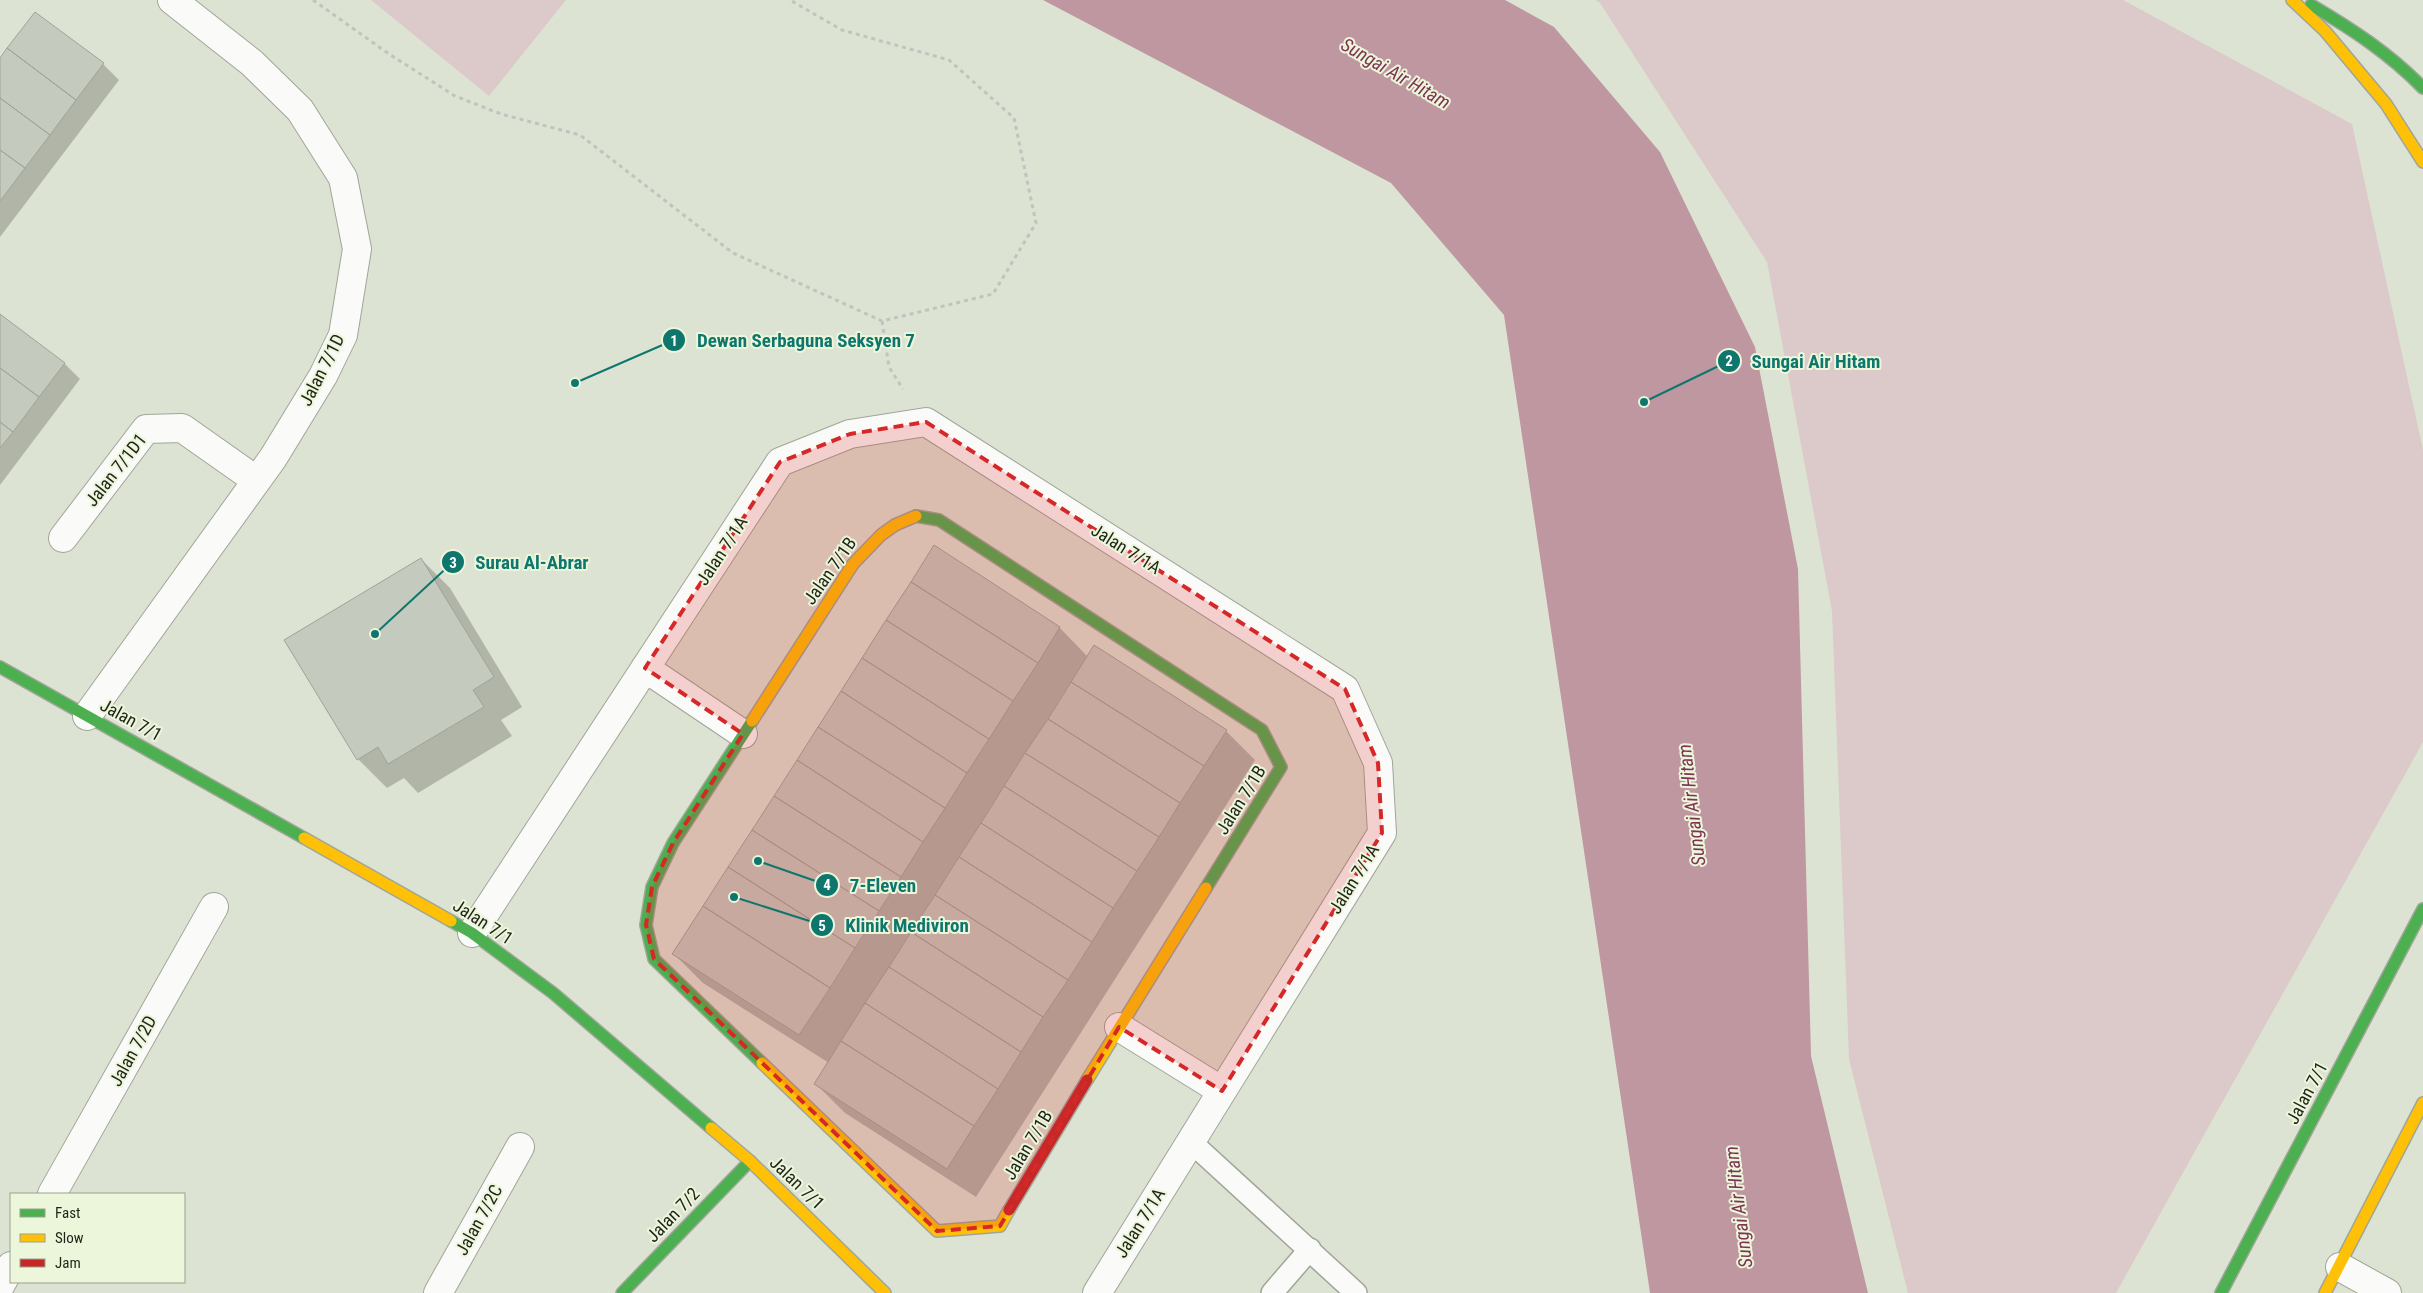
<svg xmlns="http://www.w3.org/2000/svg" width="2423" height="1293" viewBox="0 0 2423 1293" font-family="'Roboto Condensed',sans-serif">
	<style>
		.green { fill: #dcc9c9 }
		.water { fill: #be97a1 }
		.shadow { fill: #0003 }
		.building { fill: #c5cabe; stroke: #a0a498 }
		.lines { fill: none; stroke-linecap: round; stroke-linejoin: round }
		.lane-casing { stroke: #a0a599; stroke-width: 24 }
		.street-casing { stroke: #a0a599; stroke-width: 30 }
		.fast-casing { stroke: #a0a599; stroke-width: 14 }
		.slow-casing { stroke: #a0a599; stroke-width: 14 }
		.jam-casing { stroke: #a0a599; stroke-width: 14 }
		.path { stroke: #c1c3be; stroke-width: 3; stroke-dasharray: 4 4; stroke-linecap: butt }
		.lane { stroke: #fafbf8; stroke-width: 21 }
		.street { stroke: #fafbf8; stroke-width: 28 }
		.fast { stroke: #4caf50; stroke-width: 11 }
		.slow { stroke: #ffc107; stroke-width: 11 }
		.jam { stroke: #c62828; stroke-width: 11 }
		.marked { fill: #d62828; fill-opacity: 0.2; stroke: #d62828; stroke-width: 4; stroke-dasharray: 10 6; stroke-linejoin: round }
		.labels { text-anchor: middle; stroke-width: 4; stroke-linejoin: round; paint-order: stroke }
		.street-label { font-size: 18px; fill: #1f2319; stroke: #ecf6da }
		.water-label { font-size: 19px; font-style: italic; fill: #7e3354; stroke: #ecf6da }
		.leader { fill: none; stroke: #0f766e; stroke-width: 2 }
		.callout-dot { fill: #0f766e; stroke: #ecf6da; stroke-width: 2 }
		.mark-label { font-size: 15px; text-anchor: middle; font-weight: bold; fill: #fff }
		.callout-label { font-size: 19px; text-anchor: middle; font-weight: bold; fill: #0f766e; stroke: #ecf6da; stroke-width: 4; stroke-linejoin: round; paint-order: stroke }
	</style>
	<rect width="100%" height="100%" fill="#dde3d3"/>
	<path class="green" d="M371 0H566L489 96Z
		M1596 0H2123L2352 124 2423 450V742L2116 1293H1908L1849 1059 1832 611 1767 262 1600 3Z"/>
	<path class="water" d="M1043 0H1505L1554 27 1660 152 1755 347 1798 569 1811 1056 1868 1293H1650L1504 315 1391 183Z"/>
	<path class="shadow" d="M35 14 103 64 119 80 0 237V60Z
		M0 315 65 364 80 379 0 485Z
		M934 547 1060 628 1088 657 1226 731 1255 760 976 1197 845 1113 816 1084 829 1063 703 983 674 954Z
		M421 559 450 588 522 707 501 720 512 736 418 793 404 778 387 788 358 759 285 640Z"/>
	<path class="building" d="M35 12 104 63 76 100 7 48Z
		M7 48 76 100 50 135 0 98V58Z
		M0 98 50 135 25 168 0 150Z
		M0 150 25 168 0 201Z
		M0 314 65 363 39 397 0 368Z
		M0 368 39 397 13 432 0 422Z
		M0 422 13 432 0 448Z
		M934 545 1060 627 1038 663 911 582Z
		M421 558 494 677 473 690 484 707 388 764 378 747 357 760 284 640Z
		M911 582 1038 663 1013 701 886 620Z
		M886 620 1013 701 989 739 862 658Z
		M1094 645 1227 730 1204 766 1071 682Z
		M862 658 989 739 967 773 841 691Z
		M1071 682 1204 766 1180 803 1048 719Z
		M841 691 967 773 945 808 818 727Z
		M1048 719 1180 803 1159 837 1025 753Z
		M818 727 945 808 923 842 797 760Z
		M1025 753 1159 837 1137 871 1004 786Z
		M797 760 923 842 901 877 774 796Z
		M1004 786 1137 871 1113 908 981 823Z
		M774 796 901 877 879 911 752 830Z
		M981 823 1113 908 1092 942 959 857Z
		M752 830 879 911 855 948 728 867Z
		M959 857 1092 942 1068 980 935 895Z
		M728 867 855 948 830 988 703 906Z
		M935 895 1068 980 1043 1017 911 932Z
		M703 906 830 988 799 1035 672 954Z
		M911 932 1043 1017 1021 1052 889 967Z
		M889 967 1021 1052 998 1089 865 1003Z
		M865 1003 998 1089 974 1126 841 1041Z
		M841 1041 974 1126 947 1169 814 1084Z"/>
	<g class="lines">
		<defs>
			<path id="lane" d="M1191 1142 1356 1293
				M1272 1293 1310 1249"/>
			<path id="street" d="M63 538 146 429 182 428 256 480
				M645 668 743 734
				M87 716 273 458 323 376 343 335 357 249 343 178 300 110 252 63 172 0
				M472 933 780 462 850 434 926 422 1345 689 1378 763 1382 833 1097 1293
				M1119 1027 1222 1091
				M52 1194 214 907
				M2340 1267 2387 1293
				M0 1286 11 1266
				M438 1293 520 1147"/>
			<path id="fast" d="M2311 5C2352 29 2390 54 2423 88
				M916 516 939 520 1262 730 1281 767 1206 888
				M0 667 304 838
				M752 721 673 843 652 887 646 925 654 959 762 1063
				M451 921 472 933 553 993 711 1128
				M622 1293 750 1161
				M2221 1293 2423 909"/>
			<path id="slow" d="M2292 0 2325 31 2386 104 2423 162
				M752 721 853 564 881 535 895 525 916 516
				M304 838 451 921
				M762 1063 937 1231 1000 1226 1009 1210
				M1087 1080 1206 888
				M711 1128 750 1161 885 1293
				M2325 1293 2423 1103"/>
			<path id="jam" d="M1009 1210 1087 1080"/>
		</defs>
		<use href="#lane" class="lane-casing"/>
		<use href="#street" class="street-casing"/>
		<use href="#fast" class="fast-casing"/>
		<use href="#slow" class="slow-casing"/>
		<use href="#jam" class="jam-casing"/>
		<path class="path" d="M313 0 389 54 455 96 501 114 580 135 733 253 882 321 993 294 1036 223 1014 118 949 60 842 30 790 0
			M882 321 889 367 903 389"/>
		<use href="#lane" class="lane"/>
		<use href="#street" class="street"/>
		<use href="#fast" class="fast"/>
		<use href="#slow" class="slow"/>
		<use href="#jam" class="jam"/>
	</g>
	<path class="marked" d="M926 422 1345 689 1378 763 1382 833 1222 1091 1119 1027 1000 1226 937 1231 654 959 646 925 652 887 673 843 743 734 645 668 780 462 850 434Z"/>
	<g class="labels">
		<g class="street-label">
			<text transform="translate(322 370) rotate(-63)" y="6">Jalan 7/1D</text>
			<text transform="translate(116 470) rotate(-52)" y="6">Jalan 7/1D1</text>
			<text transform="translate(1126 549) rotate(32)" y="6">Jalan 7/1A</text>
			<text transform="translate(722 551) rotate(-57)" y="6">Jalan 7/1A</text>
			<text transform="translate(830 571) rotate(-55)" y="6">Jalan 7/1B</text>
			<text transform="translate(131 720) rotate(29)" y="6">Jalan 7/1</text>
			<text transform="translate(1241 800) rotate(-58)" y="6">Jalan 7/1B</text>
			<text transform="translate(1354 879) rotate(-58)" y="6">Jalan 7/1A</text>
			<text transform="translate(483 922) rotate(33)" y="6">Jalan 7/1</text>
			<text transform="translate(133 1051) rotate(-61)" y="6">Jalan 7/2D</text>
			<text transform="translate(2307 1093) rotate(-62)" y="6">Jalan 7/1</text>
			<text transform="translate(1028 1145) rotate(-59)" y="6">Jalan 7/1B</text>
			<text transform="translate(797 1183) rotate(44)" y="6">Jalan 7/1</text>
			<text transform="translate(673 1215) rotate(-46)" y="6">Jalan 7/2</text>
			<text transform="translate(479 1220) rotate(-61)" y="6">Jalan 7/2C</text>
			<text transform="translate(1140 1223) rotate(-58)" y="6">Jalan 7/1A</text>
		</g>
		<g class="water-label">
			<text transform="translate(1396 73) rotate(30)" y="7">Sungai Air Hitam</text>
			<text transform="translate(1691 805) rotate(-97)" y="7">Sungai Air Hitam</text>
			<text transform="translate(1738 1207) rotate(-97)" y="7">Sungai Air Hitam</text>
		</g>
	</g>
	<path class="leader" d="M575 383L674 340M1644 402L1729 361M375 634L453 562M758 861L827 885M734 897L822 925"/>
	<g class="callout-dot">
		<circle cx="575" cy="383" r="5"/>
		<circle cx="1644" cy="402" r="5"/>
		<circle cx="375" cy="634" r="5"/>
		<circle cx="758" cy="861" r="5"/>
		<circle cx="734" cy="897" r="5"/>
		<circle cx="674" cy="340" r="12"/>
		<circle cx="1729" cy="361" r="12"/>
		<circle cx="453" cy="562" r="12"/>
		<circle cx="827" cy="885" r="12"/>
		<circle cx="822" cy="925" r="12"/>
	</g>
	<g class="mark-label">
		<text x="674" y="346">1</text>
		<text x="1729" y="366">2</text>
		<text x="453" y="568">3</text>
		<text x="827" y="890">4</text>
		<text x="822" y="931">5</text>
	</g>
	<g class="callout-label">
		<text x="806" y="347">Dewan Serbaguna Seksyen 7</text>
		<text x="1816" y="368">Sungai Air Hitam</text>
		<text x="532" y="569">Surau Al-Abrar</text>
		<text x="883" y="892">7-Eleven</text>
		<text x="907" y="932">Klinik Mediviron</text>
	</g>
	<rect x="10" y="1193" width="175" height="90" fill="#ecf6da" stroke="#9aa28d"/>
	<rect x="20" y="1209" width="25" height="8" fill="#4caf50" stroke="#9aa28d"/>
	<text x="55" y="1218" font-size="15" fill="#1f2319">Fast</text>
	<rect x="20" y="1234" width="25" height="8" fill="#ffc107" stroke="#9aa28d"/>
	<text x="55" y="1243" font-size="15" fill="#1f2319">Slow</text>
	<rect x="20" y="1259" width="25" height="8" fill="#c62828" stroke="#9aa28d"/>
	<text x="55" y="1268" font-size="15" fill="#1f2319">Jam</text>
</svg>
